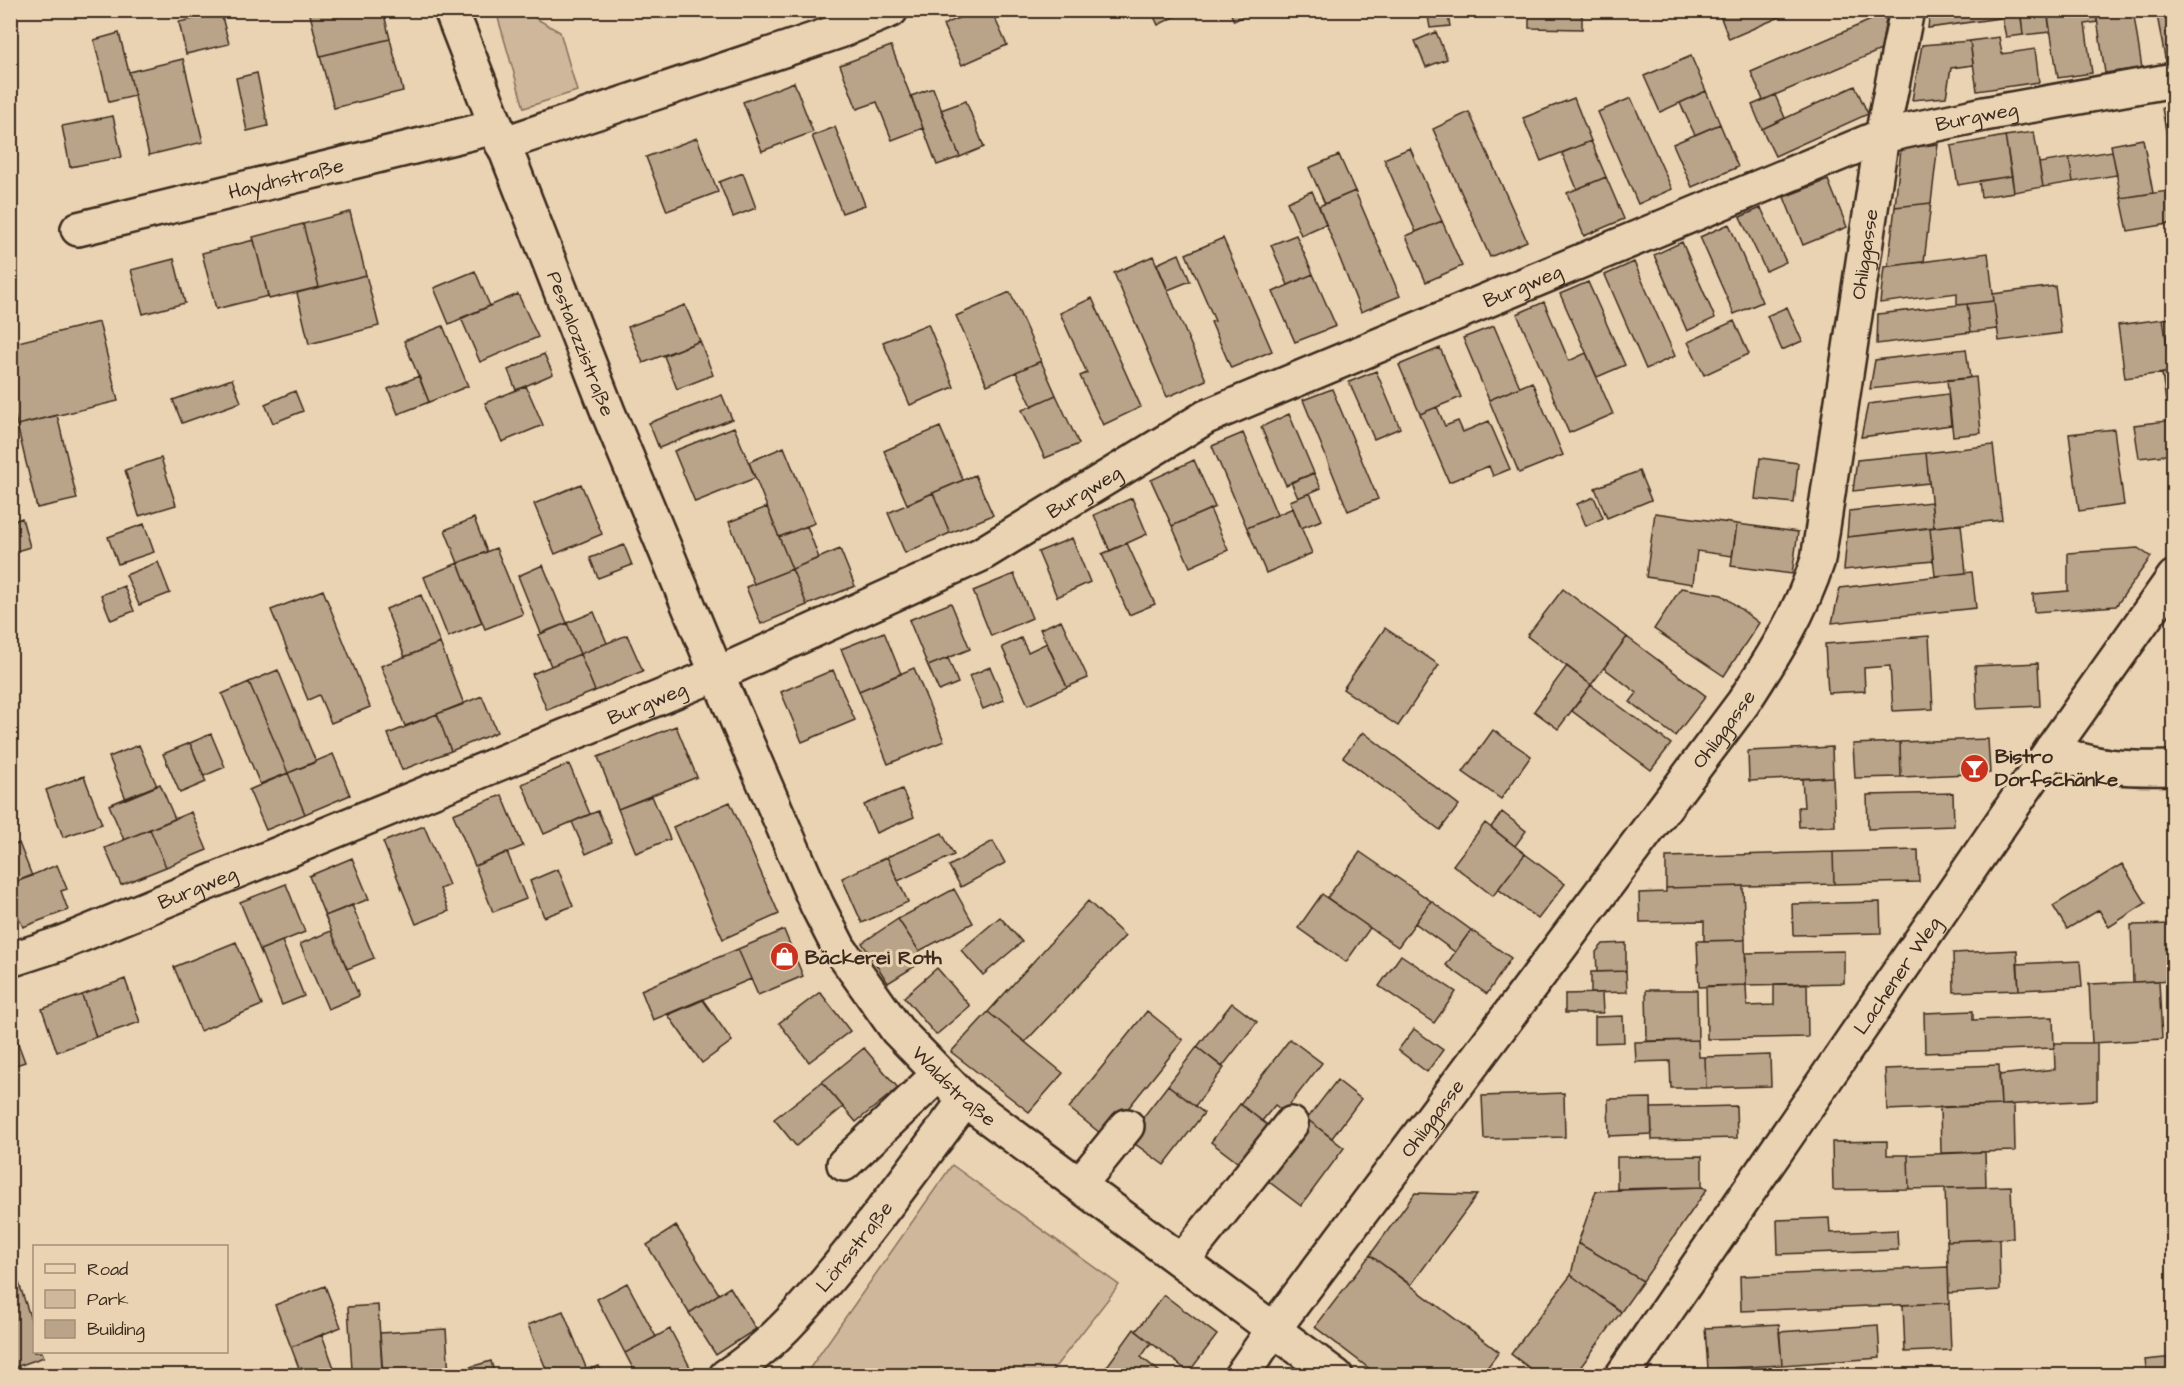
<svg xmlns="http://www.w3.org/2000/svg" width="2184" height="1386" viewBox="0 0 2184 1386" font-family="'Architects Daughter',sans-serif">
	<style>
		.green { fill: #ceb79b; stroke: #84705c; stroke-width: 1.5 }
		.building { fill: #b9a489; stroke: #3b2a1e; stroke-width: 1.5 }
		.lines { fill: none; stroke-linecap: round; stroke-linejoin: round }
		.minor-casing { stroke: #3b2a1e; stroke-width: 38 }
		.major-casing { stroke: #3b2a1e; stroke-width: 38 }
		.minor { stroke: #ead3b3; stroke-width: 33 }
		.major { stroke: #ead3b3; stroke-width: 33 }
		.labels { text-anchor: middle; stroke-width: 6; stroke-linejoin: round; paint-order: stroke }
		.street-label { font-size: 20px; fill: #3b2a1e; stroke: #ead3b3 }
		.poi-label { font-size: 20px; font-weight: bold; fill: #3b2a1e; stroke: #ead3b3; text-anchor: start }
	</style>
	<rect width="100%" height="100%" fill="#ead3b3"/>
	<filter id="ink" filterUnits="userSpaceOnUse"><feTurbulence type="fractalNoise" baseFrequency=".0167" numOctaves="2"/><feDisplacementMap in="SourceGraphic" scale="12" xChannelSelector="R" yChannelSelector="G"/><feConvolveMatrix kernelMatrix="1 2 1 2 8 2 1 2 1" color-interpolation-filters="sRGB"/></filter>
	<g filter="url(#ink)">
		<path class="green" d="M496 11H523L560 32 577 91 524 108Z
			M952 1165 1119 1285 1049 1375H805Z"/>
		<path class="building" d="M309 10H383L390 39 320 56Z
			M976 10H991L1007 45 962 65 943 25Z
			M1151 10H1180L1182 13 1158 25Z
			M1229 10H1256L1234 21Z
			M1427 10H1447L1450 26 1430 28Z
			M1529 10H1582V29L1529 28Z
			M1718 10H1796L1729 39Z
			M1930 10H2020L2021 15 1928 28Z
			M2020 10H2047L2050 32 2023 35Z
			M2047 10H2096L2097 22 2085 24 2092 73 2058 78Z
			M2105 10H2133L2142 68 2105 73 2096 12Z
			M2156 10H2174V57L2165 58Z
			M221 13 229 44 186 54 179 22Z
			M1887 13 1881 50 1763 100 1751 72Z
			M2021 15 2023 35 2006 37 2002 18Z
			M1436 32 1447 59 1426 67 1415 41Z
			M119 33 135 96 109 102 94 40Z
			M1999 37 2002 54 2035 49 2039 82 1977 91 1970 41Z
			M390 39 403 91 334 108 320 56Z
			M1970 41 1973 65 1951 68 1946 97 1912 100 1922 45Z
			M891 46 923 128 892 140 877 102 857 109 840 65Z
			M1691 56 1706 91 1660 112 1644 76Z
			M183 59 203 142 149 155 129 72Z
			M257 73 268 126 247 131 236 78Z
			M794 82 813 132 762 151 743 102Z
			M1855 86 1868 114 1775 156 1762 129Z
			M933 88 960 157 937 165 911 96Z
			M1706 91 1720 124 1695 135 1680 103Z
			M1775 95 1785 118 1762 129 1752 105Z
			M1574 98 1591 141 1541 161 1523 118Z
			M1631 98 1672 189 1638 204 1598 112Z
			M966 101 984 147 960 157 941 110Z
			M2174 106V176L2162 108Z
			M1469 112 1527 241 1490 257 1433 129Z
			M113 116 122 157 70 167 62 126Z
			M1720 124 1738 167 1692 187 1673 144Z
			M835 127 865 205 842 213 812 136Z
			M2034 132 2043 187 2014 192 2005 136Z
			M2005 136 2012 176 1958 185 1951 146Z
			M697 138 718 192 667 211 646 157Z
			M2143 139 2153 193 2121 198 2111 145Z
			M1591 141 1606 177 1577 189 1562 153Z
			M1938 144 1931 203 1895 207 1901 149Z
			M1410 148 1442 221 1416 232 1384 159Z
			M2112 151 2117 175 2073 182 2069 158Z
			M1339 155 1355 191 1325 204 1309 168Z
			M2069 158 2073 182 2043 187 2039 163Z
			M743 173 756 208 733 217 719 182Z
			M2012 176 2014 192 1981 197 1979 181Z
			M1606 177 1624 219 1584 236 1567 193Z
			M1828 180 1847 227 1803 245 1784 197Z
			M2174 190V223L2128 231 2121 198Z
			M1312 191 1326 224 1301 235 1287 202Z
			M1355 191 1400 296 1361 312 1319 206Z
			M1931 203 1924 262 1888 266 1895 207Z
			M1761 208 1786 262 1766 271 1740 217Z
			M350 212 366 275 319 287 303 224Z
			M1442 221 1462 266 1426 282 1406 236Z
			M303 224 319 287 269 299 253 237Z
			M1729 224 1762 302 1734 314 1700 237Z
			M1296 235 1313 274 1288 285 1271 245Z
			M1223 238 1272 351 1231 368 1211 322 1215 321 1186 254Z
			M254 240 268 296 216 309 202 253Z
			M1682 242 1715 318 1687 331 1654 255Z
			M1988 253 1994 301 1957 305V293L1880 303 1884 267Z
			M1179 254 1190 281 1168 290 1157 264Z
			M1153 256 1206 380 1167 397 1114 273Z
			M174 259 185 303 143 314 131 270Z
			M1634 262 1675 356 1646 369 1605 275Z
			M475 271 490 306 449 324 434 288Z
			M1313 274 1336 326 1295 342 1273 292Z
			M366 275 379 326 309 344 297 293Z
			M1588 282 1625 365 1597 377 1560 294Z
			M2055 286 2061 333 1999 341 1993 294Z
			M1010 292 1041 361 987 385 956 316Z
			M518 294 538 337 480 362 461 318Z
			M1092 298 1141 407 1103 425 1080 376 1087 373 1060 313Z
			M1994 301 1997 329 1971 332 1967 304Z
			M1544 302 1569 361 1586 353 1613 414 1569 433 1517 314Z
			M1967 304 1971 332 1877 344 1878 314Z
			M685 305 700 341 643 363 628 327Z
			M1787 307 1802 341 1782 350 1767 316Z
			M2174 318V345L2167 346 2163 319Z
			M2163 319 2171 372 2125 378 2118 325Z
			M1734 321 1749 354 1704 375 1688 342Z
			M99 322 118 401 17 425 10 397V344Z
			M928 324 954 387 910 405 883 342Z
			M443 326 468 386 429 402 404 341Z
			M1494 326 1520 387 1489 400 1463 338Z
			M700 341 713 375 677 389 664 356Z
			M1440 348 1461 397 1420 414 1399 365Z
			M1966 349 1970 378 1870 389 1875 360Z
			M544 354 553 374 516 390 508 370Z
			M1041 361 1056 395 1032 406 1016 372Z
			M1376 371 1400 428 1374 439 1349 382Z
			M2174 371V401L2166 402 2162 373Z
			M419 376 429 402 398 414 388 389Z
			M1976 377 1981 433 1953 436 1947 380Z
			M232 379 241 402 182 423 173 400Z
			M1532 382 1563 455 1519 473 1489 400Z
			M526 386 543 425 502 442 485 403Z
			M1332 389 1378 499 1348 511 1303 400Z
			M295 391 303 411 273 423 265 404Z
			M1948 394 1951 425 1861 437 1868 404Z
			M722 395 732 419 659 448 649 423Z
			M1056 395 1079 444 1045 458 1022 410Z
			M1437 407 1445 426 1458 421 1463 432 1489 421 1510 469 1493 476 1489 466 1449 482 1420 414Z
			M1289 414 1314 473 1286 485 1261 427Z
			M57 415 77 499 37 508 17 425Z
			M2174 420V454L2139 458 2134 425Z
			M734 427 755 478 695 502 674 451Z
			M940 427 963 480 907 504 884 451Z
			M2114 429 2124 505 2079 511 2069 434Z
			M1243 433 1277 515 1247 528 1212 446Z
			M1993 445 2002 520 1934 527 1926 453Z
			M784 447 815 523 779 537 749 462Z
			M1926 453 1929 483 1853 491 1857 460Z
			M161 458 176 505 139 516 125 470Z
			M1760 458 1798 463 1794 503 1755 499Z
			M1194 460 1215 507 1172 526 1151 480Z
			M1639 471 1651 500 1607 518 1595 488Z
			M1314 473 1321 488 1298 498 1291 482Z
			M975 475 993 515 950 533 933 493Z
			M581 484 602 534 555 554 534 504Z
			M933 493 950 533 905 553 888 513Z
			M1310 493 1322 520 1301 528 1290 501Z
			M1594 497 1603 518 1586 526 1577 504Z
			M1132 498 1147 534 1110 551 1094 515Z
			M1931 502 1934 527 1847 537 1849 511Z
			M767 507 792 569 754 584 729 522Z
			M1293 508 1312 553 1266 573 1247 528Z
			M1210 509 1228 550 1190 567 1172 526Z
			M1655 513 1737 524 1732 556 1697 551 1693 584 1646 577Z
			M22 518 30 547 10 553V522Z
			M474 518 487 552 458 563 445 530Z
			M144 524 154 552 118 564 108 537Z
			M1737 524 1798 532 1792 574 1731 566Z
			M1961 524 1966 573 1935 576 1930 528Z
			M807 526 819 558 792 569 779 537Z
			M1930 528 1933 561 1844 570 1847 537Z
			M1072 538 1090 582 1057 597 1038 552Z
			M1127 543 1155 604 1129 615 1102 554Z
			M624 545 632 565 598 578 590 558Z
			M496 548 523 614 485 629 458 563Z
			M2138 548 2151 557 2116 606 2034 612 2033 594 2068 591V553Z
			M840 549 855 586 807 605 792 569Z
			M158 562 170 593 139 605 126 575Z
			M458 563 482 623 448 637 424 577Z
			M543 565 567 623 541 633 518 576Z
			M792 569 807 605 761 624 746 587Z
			M1972 572 1976 608 1832 623 1840 588Z
			M1014 574 1032 618 991 636 973 591Z
			M124 586 134 611 111 620 101 595Z
			M1681 588 1722 595 1759 623 1724 676 1654 629Z
			M1563 589 1627 637 1591 685 1527 636Z
			M323 590 370 707 331 723 319 695 308 700 271 610Z
			M421 595 440 643 405 657 386 609Z
			M951 603 970 649 928 666 909 620Z
			M594 612 607 643 580 654 567 623Z
			M1061 620 1088 678 1067 687 1040 629Z
			M567 623 580 654 551 666 538 635Z
			M1385 628 1439 665 1398 726 1343 689Z
			M884 632 901 674 859 691 841 649Z
			M627 635 643 671 595 691 580 654Z
			M1929 636 1933 709 1893 711 1890 666 1864 668 1865 691 1828 693 1825 644Z
			M1627 637 1706 696 1675 736 1630 702 1637 693 1604 668Z
			M1021 638 1028 652 1047 643 1067 687 1028 705 1002 647Z
			M440 643 464 704 405 726 381 666Z
			M580 654 595 691 547 710 532 674Z
			M948 658 958 683 939 691 928 666Z
			M2038 663 2040 706 1977 709 1975 666Z
			M1567 666 1591 685 1558 729 1534 711Z
			M990 667 1004 700 983 709 969 676Z
			M914 668 944 741 888 764 859 691Z
			M278 670 316 762 288 773 249 682Z
			M833 670 855 720 802 742 781 692Z
			M249 682 288 773 260 784 222 694Z
			M1591 685 1671 744 1651 770 1572 711Z
			M482 696 497 732 451 751 437 714Z
			M437 714 451 751 402 770 388 734Z
			M676 726 697 777 618 809 598 757Z
			M1493 730 1531 756 1501 799 1463 772Z
			M1363 732 1459 805 1440 830 1343 757Z
			M211 734 225 767 204 776 190 743Z
			M1988 739 1990 773 1901 777 1900 742Z
			M1900 742 1901 777 1855 778 1853 744Z
			M190 743 206 782 180 793 163 754Z
			M139 745 157 786 126 799 109 757Z
			M1832 747 1833 777 1749 781 1748 751Z
			M333 754 350 795 305 814 288 773Z
			M569 764 590 814 544 834 522 784Z
			M288 773 305 814 266 830 249 790Z
			M84 776 102 824 63 837 46 790Z
			M1833 777 1835 826 1799 827 1798 807H1804L1802 779Z
			M160 784 175 819 124 840 109 805Z
			M902 789 914 817 876 833 864 805Z
			M1953 793 1954 826 1868 829 1867 795Z
			M502 795 523 846 475 866 453 814Z
			M652 796 670 839 636 853 618 809Z
			M730 802 779 914 723 939 673 827Z
			M598 811 612 842 586 854 572 822Z
			M191 812 207 850 166 867 150 829Z
			M1502 812 1526 831 1515 846 1491 827Z
			M1485 823 1525 854 1493 896 1453 865Z
			M424 826 449 885 440 889 449 911 416 924 383 842Z
			M150 829 166 867 121 885 105 848Z
			M942 833 954 855 898 881 887 857Z
			M993 841 1005 863 961 887 949 866Z
			M19 843 32 876 10 884V847Z
			M1918 850 1919 882 1834 884 1833 852Z
			M507 852 526 899 493 912 475 866Z
			M1360 852 1431 901 1398 947 1327 898Z
			M1833 852 1834 884 1666 888V857Z
			M1525 854 1565 884 1538 919 1498 889Z
			M887 857 908 902 862 923 842 878Z
			M352 858 369 899 325 916 309 876Z
			M2122 864 2146 903 2109 927 2099 910 2067 929 2053 906Z
			M57 865 67 889 61 891 68 910 23 927 10 897V884Z
			M558 869 573 906 544 917 530 881Z
			M286 884 305 932 260 950 240 902Z
			M1743 886 1745 940 1704 941V921L1640 922 1639 893 1666 892V888Z
			M954 889 973 923 919 951 898 919Z
			M1322 894 1370 928 1346 962 1298 928Z
			M1088 901 1125 936 1025 1042 988 1012Z
			M1431 901 1471 930 1455 952 1415 923Z
			M1880 902 1881 933 1793 935 1792 904Z
			M352 905 374 958 347 969 325 916Z
			M1000 917 1022 942 983 975 961 950Z
			M898 919 925 960 888 983 862 943Z
			M2174 924V980L2133 982 2131 925Z
			M784 930 803 976 758 995 738 949Z
			M1471 930 1511 958 1487 994 1446 965Z
			M331 931 359 996 328 1009 300 944Z
			M1745 940 1746 985 1699 987 1697 941Z
			M282 941 304 996 282 1005 260 950Z
			M236 942 262 1005 200 1031 174 967Z
			M1626 943V971L1597 972 1596 952 1603 944Z
			M738 949 751 979 653 1020 641 990Z
			M2017 950 2019 990 1954 992 1953 953Z
			M1844 951V983L1746 985V953Z
			M1401 955 1456 992 1434 1023 1379 986Z
			M2080 961 2082 987 2019 990 2017 964Z
			M937 968 970 1006 936 1035 904 997Z
			M1626 971 1627 992 1591 993V972Z
			M125 979 140 1022 96 1037 82 995Z
			M2159 981 2162 1039 2092 1043 2089 984Z
			M1807 983 1808 1037 1707 1039 1706 986 1746 985 1747 1006 1774 1005V984Z
			M1646 990H1697L1698 1040 1647 1041Z
			M820 992 850 1031 809 1062 779 1023Z
			M1602 993 1603 1013H1565V994Z
			M82 995 96 1037 57 1052 42 1009Z
			M703 1000 732 1041 702 1063 668 1015Z
			M1232 1003 1257 1022 1222 1067 1197 1047Z
			M1147 1011 1183 1040 1105 1137 1069 1108Z
			M1973 1011V1020L2053 1017 2054 1048 1925 1053 1924 1013Z
			M988 1012 1063 1073 1029 1112 951 1052Z
			M1623 1016 1624 1042 1595 1043V1017Z
			M10 1022 25 1062 10 1067Z
			M1414 1029 1443 1050 1427 1072 1398 1050Z
			M1290 1039 1322 1063 1284 1112 1275 1105 1262 1121 1240 1104Z
			M1698 1040 1699 1057H1705L1706 1088H1671L1670 1061 1636 1062 1635 1042Z
			M2054 1043H2097V1100L2001 1105 1999 1075 2055 1069Z
			M1197 1047 1224 1068 1195 1106 1168 1085Z
			M864 1048 898 1088 856 1122 822 1082Z
			M1770 1055 1771 1086 1706 1088 1705 1057Z
			M1999 1065 2001 1105 1887 1110 1885 1069Z
			M1337 1080 1361 1099 1332 1138 1307 1119Z
			M822 1082 843 1107 796 1146 774 1119Z
			M1168 1085 1204 1113 1164 1165 1127 1138Z
			M1564 1093 1565 1137 1484 1139 1482 1096Z
			M1651 1098 1652 1134 1609 1136 1608 1099Z
			M1240 1104 1274 1130 1245 1168 1211 1142Z
			M2001 1105H2014L2015 1151 1941 1153 1940 1107Z
			M1736 1106 1737 1138 1652 1140 1651 1108Z
			M1307 1119 1344 1148 1301 1206 1264 1178Z
			M1887 1141V1155H1908L1909 1189 1833 1190 1832 1142Z
			M1985 1152 1986 1187 1909 1189 1908 1155Z
			M1702 1156V1187L1617 1189V1157Z
			M2011 1186 2013 1238 1947 1241 1945 1188Z
			M1702 1187 1707 1189 1643 1281 1578 1243 1596 1191Z
			M1415 1193 1477 1195 1411 1285 1370 1255Z
			M1829 1218 1830 1233 1897 1230 1898 1250 1778 1254 1777 1220Z
			M676 1226 719 1294 689 1313 647 1245Z
			M1999 1239 2000 1290 1949 1293 1947 1241Z
			M1578 1243 1643 1281 1621 1312 1571 1275Z
			M1370 1255 1499 1352 1481 1376H1379L1315 1327Z
			M1948 1267 1949 1303 1741 1311 1740 1276Z
			M1571 1275 1621 1312 1574 1376H1540L1511 1354Z
			M19 1283 34 1329V1352H42L44 1357 10 1369V1286Z
			M627 1283 656 1337 625 1353 597 1299Z
			M325 1286 341 1327 291 1347 275 1305Z
			M730 1287 756 1329 716 1355 689 1313Z
			M1164 1295 1217 1335 1189 1372 1136 1331Z
			M1949 1303 1951 1350 1905 1352 1903 1305Z
			M378 1305 382 1369 352 1370 348 1307Z
			M563 1311 587 1370 575 1376H549L528 1325Z
			M1779 1324 1782 1365 1708 1369 1705 1328Z
			M1878 1325 1880 1358 1782 1365 1779 1332Z
			M446 1329 449 1376H383L380 1333Z
			M670 1329 692 1371 684 1376H637L625 1353Z
			M1134 1329 1151 1343 1141 1357 1165 1376H1100Z
			M322 1335 337 1376H302L291 1347Z
			M2174 1357V1376H2147L2145 1360Z
			M491 1361 495 1376H465L463 1369Z
			M599 1366 603 1376H575L587 1370Z
			M1994 1370V1376H1932V1375Z"/>
		<g class="lines">
			<defs>
				<g id="minor">
					<path d="M502 144 840 31 891 10"/>
					<path id="s1" d="M78 229 495 127"/>
					<path d="M2052 749C2091 769 2131 769 2174 768"/>
					<path id="s2" d="M10 960 59 944 717 674 980 555 1206 417 1882 136 1984 114 2174 80"/>
					<path d="M844 1164 938 1075"/>
					<path d="M1080 1184 1127 1126"/>
					<path d="M1183 1260 1291 1124"/>
					<path id="s3" d="M726 1376C770 1348 805 1307 837 1268 882 1213 923 1157 965 1100"/>
					<path id="s4" d="M1241 1376 1273 1330 1743 703C1774 655 1800 615 1818 560L1882 136 1907 10"/>
					<path id="s5" d="M1622 1376 2052 749 2174 577"/>
				</g>
				<g id="major">
					<path id="s6" d="M451 10 608 412 717 674 817 905 839 948 897 1030 965 1100 1336 1376"/>
				</g>
			</defs>
			<use href="#minor" class="minor-casing"/>
			<use href="#major" class="major-casing"/>
			<use href="#minor" class="minor"/>
			<use href="#major" class="major"/>
		</g>
	</g>
	<defs>
		<symbol id="bar-disc" viewBox="-11 -11 22 22"><circle r="9.5" fill="#c8321e" stroke="#ead3b3"/><path d="M-6-5H6L.8 .8V4.5H3.5V6h-7V4.5H-.8V.8Z" fill="#fff"/></symbol>
		<symbol id="shop-disc" viewBox="-11 -11 22 22"><circle r="9.5" fill="#c8321e" stroke="#ead3b3"/><path d="M-5-2.5h2.3a2.7 3.5 0 0 1 5.4 0H5L5.5 6h-11ZM-1.5-2.5h3a1.5 2.3 0 0 0-3 0Z" fill="#fff"/></symbol>
	</defs>
	<g fill-rule="evenodd">
		<use href="#bar-disc" x="1958" y="752" width="33" height="33"/>
		<use href="#shop-disc" x="768" y="940" width="33" height="33"/>
	</g>
	<g class="labels">
		<g class="street-label">
			<text dy="7" stroke="none"><textPath href="#s2" startOffset="2145">Burgweg</textPath></text>
			<text dy="7" stroke="none"><textPath href="#s1" startOffset="214">Haydnstraße</textPath></text>
			<text dy="7" stroke="none"><textPath href="#s4" startOffset="1311">Ohliggasse</textPath></text>
			<text dy="7" stroke="none"><textPath href="#s2" startOffset="1659">Burgweg</textPath></text>
			<text dy="7" stroke="none"><textPath href="#s6" startOffset="358">Pestalozzistraße</textPath></text>
			<text dy="7" stroke="none"><textPath href="#s2" startOffset="1173">Burgweg</textPath></text>
			<text dy="7" stroke="none"><textPath href="#s2" startOffset="687">Burgweg</textPath></text>
			<text dy="7" stroke="none"><textPath href="#s4" startOffset="807">Ohliggasse</textPath></text>
			<text dy="7" stroke="none"><textPath href="#s2" startOffset="201">Burgweg</textPath></text>
			<text dy="7" stroke="none"><textPath href="#s5" startOffset="486">Lachener Weg</textPath></text>
			<text dy="7" stroke="none"><textPath href="#s6" startOffset="1196">Waldstraße</textPath></text>
			<text dy="7" stroke="none"><textPath href="#s4" startOffset="321">Ohliggasse</textPath></text>
			<text dy="7" stroke="none"><textPath href="#s3" startOffset="183">Lönsstraße</textPath></text>
		</g>
		<g class="poi-label">
			<text x="1995" y="763">Bistro<tspan x="1995" dy="23">Dorfschänke</tspan></text>
			<text x="805" y="964">Bäckerei Roth</text>
		</g>
	</g>
	<rect width="2184" height="1386" fill="none" stroke="#ead3b3" stroke-width="36"/>
	<rect x="18" y="18" width="2148" height="1350" fill="none" stroke="#3b2a1e" stroke-width="2" filter="url(#ink)"/>
	<rect x="33" y="1245" width="195" height="108" fill="#ead3b3" stroke="#a48f77" stroke-width="1.5"/>
	<rect x="45" y="1264" width="30" height="9" fill="#ead3b3" stroke="#a48f77" stroke-width="1.5"/>
	<text x="87" y="1275" font-size="18" fill="#3b2a1e">Road</text>
	<rect x="45" y="1290" width="30" height="18" fill="#ceb79b" stroke="#a48f77" stroke-width="1.5"/>
	<text x="87" y="1305" font-size="18" fill="#3b2a1e">Park</text>
	<rect x="45" y="1320" width="30" height="18" fill="#b9a489" stroke="#a48f77" stroke-width="1.5"/>
	<text x="87" y="1335" font-size="18" fill="#3b2a1e">Building</text>
</svg>
